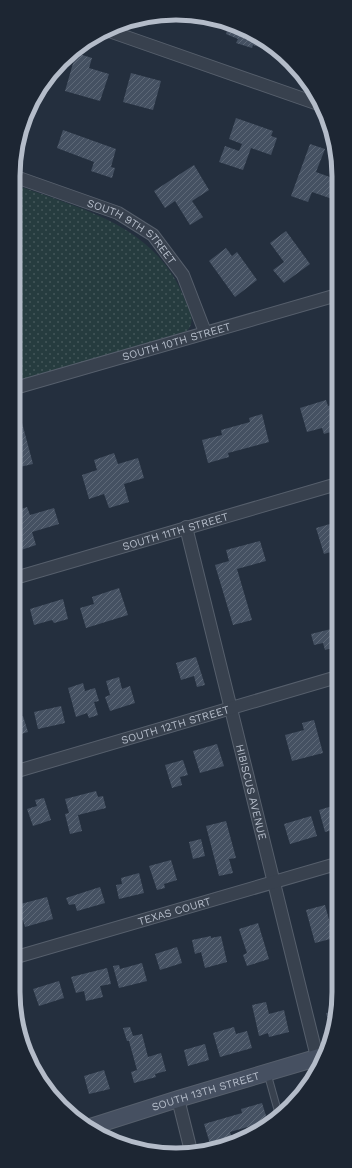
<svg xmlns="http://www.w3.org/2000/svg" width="352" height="1168" viewBox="0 0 352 1168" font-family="'Work Sans',sans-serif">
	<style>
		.park { fill: url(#park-dots) }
		.building { fill: url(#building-hatch) }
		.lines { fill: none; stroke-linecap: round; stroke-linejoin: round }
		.lane-casing { stroke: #565f6c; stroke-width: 8 }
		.street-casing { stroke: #565f6c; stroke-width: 14 }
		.secondary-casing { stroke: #565f6c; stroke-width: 18 }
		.lane { stroke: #38414e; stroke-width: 6 }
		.street { stroke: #38414e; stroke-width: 12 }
		.secondary { stroke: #465061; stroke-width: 16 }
		.labels { text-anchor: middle; stroke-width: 4; stroke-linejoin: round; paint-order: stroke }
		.street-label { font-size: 11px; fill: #b4bcc9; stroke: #1d2633 }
		.rim { fill: none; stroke: #b4bcc9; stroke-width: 5 }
	</style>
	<defs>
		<pattern id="park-dots" width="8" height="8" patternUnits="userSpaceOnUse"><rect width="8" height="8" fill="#263c3f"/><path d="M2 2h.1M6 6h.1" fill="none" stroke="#435659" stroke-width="1.8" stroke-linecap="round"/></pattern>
		<pattern id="building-hatch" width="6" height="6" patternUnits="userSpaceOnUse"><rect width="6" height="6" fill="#455162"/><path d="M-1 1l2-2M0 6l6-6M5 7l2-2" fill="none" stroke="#5d6877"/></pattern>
	</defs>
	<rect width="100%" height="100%" fill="#242f3e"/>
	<path class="park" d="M16 185C84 210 156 225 185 300 190 311 196 321 187 331L15 382Z"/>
	<path class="building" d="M169 16H198L196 24Z
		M229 24 258 35 272 47 271 51 253 45 252 48 236 43 238 39 226 34Z
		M76 53 92 58 89 68 109 74 100 101 65 91Z
		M131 73 161 81 153 110 123 102Z
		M236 118 273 131 271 136 277 138 271 155 251 148 243 170 219 162 225 146 239 151 242 144 229 139Z
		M63 130 116 149 111 167 115 168 112 178 91 171 94 162 57 148Z
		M310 144 325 149 316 172 338 180V201L312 192 308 202 291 196Z
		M194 165 209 190 192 201 203 217 190 225 175 201 165 208 154 191Z
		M286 231 310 264 284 283 273 270 284 262 270 243Z
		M226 248 232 256 237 252 257 280 235 297 209 261Z
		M326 400 328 406 337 403V430L324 434 322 428 307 432 300 408Z
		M262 414 269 442 228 453 229 457 208 463 202 440 222 435 221 430 250 422 249 418Z
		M21 419 33 464 15 468V420Z
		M114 453 118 464 138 458 144 478 124 484 129 502 109 508 104 494 89 499 82 475 97 470 94 460Z
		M27 507 30 515 54 508 59 524 32 532 36 545 21 550 16 533 21 532 15 511Z
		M337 522V550L324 554 316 528Z
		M260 541 266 561 237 569 252 620 233 625 215 565 229 561 226 550Z
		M119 588 128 615 86 628 80 608 94 604 92 597Z
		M63 599 68 619 54 623 52 620 34 625 30 609Z
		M331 629 336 647 325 650 323 643 314 645 311 634Z
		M196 657 205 685 197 687 194 676 181 680 176 663Z
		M119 677 122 689 130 686 135 703 110 711 105 697 110 695 106 681Z
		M83 683 85 691 95 688 99 701 94 702 98 715 89 718 87 713 76 717 68 688Z
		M61 706 65 723 38 729 34 712Z
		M23 716 28 732 14 736V719Z
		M314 720 323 753 292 761 285 735 304 730 302 723Z
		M217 744 224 766 200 773 193 751Z
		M183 760 188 775 180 777 182 785 172 788 165 765Z
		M96 791 98 797 103 796 106 808 78 815 82 831 70 834 65 814 69 813 65 799Z
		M44 798 51 820 33 826 27 809 37 806 35 800Z
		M336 805V829L325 832 319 810Z
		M311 816 317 836 290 844 284 824Z
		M226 821 236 858 229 859 233 873 219 876 206 826Z
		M201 839 205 856 193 859 189 842Z
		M171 860 177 880 164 884 165 888 157 890 149 866Z
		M139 873 144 893 119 899 116 885 122 884 121 878Z
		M100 887 105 903 77 911 75 904 69 905 66 898Z
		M47 897 53 919 25 927 23 920 13 923V906Z
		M325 905 334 938 315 943 306 910Z
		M258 923 269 959 247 966 243 955 247 953 239 929Z
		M211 936V938L221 936 227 962 205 968 201 952 195 954 192 940Z
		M177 947 182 963 160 970 155 954Z
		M142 963 147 981 119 988 113 966 119 965 120 969Z
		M107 968 111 984 100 986 103 997 86 1001 84 991 76 993 71 977Z
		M59 981 64 998 39 1006 33 989Z
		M13 994H16L20 1012 17 1013Z
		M266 1002 269 1014 284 1010 289 1032 269 1037 268 1033 259 1036 252 1005Z
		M336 1003V1022L329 1024 326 1013 331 1012 329 1005Z
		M130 1027 133 1036 142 1034 148 1057 161 1053 166 1071 155 1074 156 1077 134 1083 131 1072 137 1070 129 1041H127L123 1028Z
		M234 1027 236 1034 247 1031 252 1048 220 1057 213 1033Z
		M205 1044 209 1060 188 1066 184 1050Z
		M104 1070 110 1089 89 1094 84 1076Z
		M262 1103 269 1125 267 1127 253 1133 251 1126 230 1132 233 1141 211 1147 204 1124 242 1113 241 1109Z"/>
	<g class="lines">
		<defs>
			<path id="lane" d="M267 1072 279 1115"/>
			<g id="street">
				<path d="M109 31 321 105"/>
				<path id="s1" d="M16 177 118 213 153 235 183 275 205 332"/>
				<path id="s2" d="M15 388 337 295"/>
				<path id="s3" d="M186 527 317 1057"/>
				<path id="s4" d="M15 578 337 484"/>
				<path id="s5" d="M14 772 337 677"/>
				<path id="s6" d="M13 958 336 864"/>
				<path d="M178 1099 191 1151"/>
			</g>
			<g id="secondary">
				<path id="s7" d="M90 1127 178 1099 323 1056"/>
			</g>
		</defs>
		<use href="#lane" class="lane-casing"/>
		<use href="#street" class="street-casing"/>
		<use href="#secondary" class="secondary-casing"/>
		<use href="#lane" class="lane"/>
		<use href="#street" class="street"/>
		<use href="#secondary" class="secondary"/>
	</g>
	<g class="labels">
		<g class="street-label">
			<text dy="4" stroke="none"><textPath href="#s1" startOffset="130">SOUTH 9TH STREET</textPath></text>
			<text dy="4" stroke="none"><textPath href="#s2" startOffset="168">SOUTH 10TH STREET</textPath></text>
			<text dy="4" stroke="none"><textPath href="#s4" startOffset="167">SOUTH 11TH STREET</textPath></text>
			<text dy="4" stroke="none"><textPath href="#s5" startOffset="168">SOUTH 12TH STREET</textPath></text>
			<text dy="4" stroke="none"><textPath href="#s3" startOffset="273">HIBISCUS AVENUE</textPath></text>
			<text dy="4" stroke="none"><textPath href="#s6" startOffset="168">TEXAS COURT</textPath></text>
			<text dy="4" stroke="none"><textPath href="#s7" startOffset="121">SOUTH 13TH STREET</textPath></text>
		</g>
	</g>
	<path d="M0 0H352V1168H0ZM176 20H176A156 156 0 0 1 332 176V992A156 156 0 0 1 176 1148H176A156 156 0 0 1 20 992V176A156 156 0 0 1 176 20Z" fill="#1d2633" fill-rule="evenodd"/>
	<path class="rim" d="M176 20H176A156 156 0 0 1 332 176V992A156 156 0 0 1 176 1148H176A156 156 0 0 1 20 992V176A156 156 0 0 1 176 20Z"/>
</svg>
